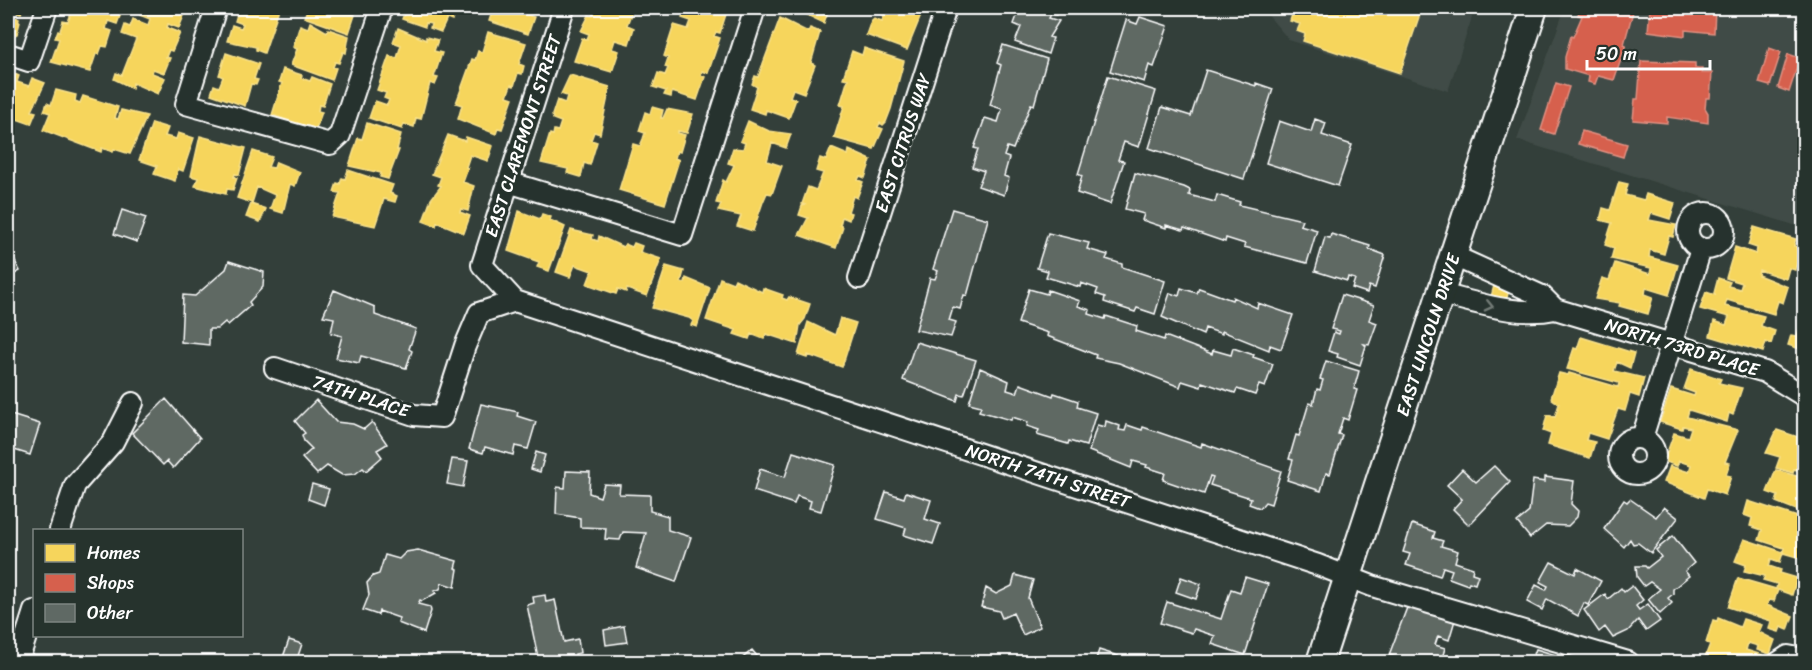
<svg xmlns="http://www.w3.org/2000/svg" width="1812" height="670" viewBox="0 0 1812 670" font-family="Sriracha,sans-serif">
	<style>
		.built { fill: #404c47 }
		.homes { fill: #f6d55c; stroke: #f9e28d; stroke-width: 1.5 }
		.shops { fill: #d6604d; stroke: #e29082; stroke-width: 1.5 }
		.building { fill: #5f6964; stroke: #fff; stroke-width: 1.5 }
		.lines { fill: none; stroke-linecap: round; stroke-linejoin: round }
		.minor-casing { stroke: #fff; stroke-width: 24 }
		.major-casing { stroke: #fff; stroke-width: 30 }
		.minor { stroke: #26332d; stroke-width: 20 }
		.major { stroke: #26332d; stroke-width: 26 }
		.oneway { stroke: #727a76 }
		.labels { text-anchor: middle; stroke-width: 6; stroke-linejoin: round; paint-order: stroke }
		.street-label { font-size: 18px; fill: #fff; stroke: #26332d }
	</style>
	<rect width="100%" height="100%" fill="#333f3a"/>
	<filter id="ink" filterUnits="userSpaceOnUse"><feTurbulence type="fractalNoise" baseFrequency=".0167" numOctaves="2"/><feDisplacementMap in="SourceGraphic" scale="12" xChannelSelector="R" yChannelSelector="G"/><feConvolveMatrix kernelMatrix="1 2 1 2 8 2 1 2 1" color-interpolation-filters="sRGB"/></filter>
	<g filter="url(#ink)">
		<path class="built" d="M1262 8H1475L1448 91 1289 40Z
			M1565 8H1804V228L1517 140Z"/>
		<path class="homes" d="M8 8H23L21 13 13 11 12 16 19 18 18 22H20L17 34 13 36 8 34Z
			M73 8H123L117 24 108 21 106 29 112 31 107 47 102 46 99 54H96L90 72 51 62 59 39 55 38 58 30 60 31 63 21 68 22Z
			M134 8H187L179 28 168 24 167 28 180 33 172 51 169 50 166 57 170 58 164 73 153 69 152 73 165 78 158 94 133 83 132 88 114 79 116 73 122 75 136 39 122 34 125 25 130 27 133 19 148 25 150 19 140 15 141 13Z
			M239 8 279 9 264 53 256 50V47L227 41 232 25 241 28 243 24 235 21Z
			M308 8H349L347 12 355 15 349 33 304 17Z
			M406 8H456L452 21 447 19 441 32 430 28 431 24 426 23 425 27 402 19Z
			M490 8H535L533 11 525 8 523 13 534 17 528 34 489 21 493 9Z
			M594 8H641L632 11 627 25 634 28 629 44 615 40 612 49 619 51 612 72 574 61 582 38 587 39 589 34 581 31 589 15 593 16Z
			M685 8H728L720 33 716 32 714 36 720 38 708 73 702 71 701 75 705 77 697 100 672 92 671 97 664 95 666 91 653 87 658 73 665 75 668 68 665 67 668 58 664 56 674 25 688 29 691 21 682 18Z
			M785 8H829L824 23 805 14 784 10Z
			M876 8H924L907 50 866 35 871 21 874 18 882 21 884 15 874 12Z
			M1294 8H1422L1400 73 1303 41 1305 34 1297 31 1300 24 1290 21Z
			M780 18 808 32 810 28 820 32 811 63 815 65 804 93 793 89 790 97 796 99 789 118 766 110 765 114 750 109 757 87 752 84 755 76 758 77Z
			M310 22 327 32 328 29 349 36 346 53 343 52 339 63 335 62 333 67 336 68 332 80 291 65 297 49 293 47 300 25 308 28Z
			M398 28 426 40V37L438 40 434 51 442 53 434 77 438 78 435 85 430 83 421 119 416 118 414 127 404 124 402 129 369 118 375 101 387 105 389 100 384 98 386 93 377 90 389 56 397 58 401 45 393 42Z
			M488 32 526 43 519 64 524 66 522 74 518 73 514 86 511 85 507 96 513 98 502 129 498 128 496 134 458 119 462 105 456 103 472 59 475 60 478 51 482 52Z
			M864 48 904 61 891 109 886 122 883 125 880 123 878 127 883 129 874 149 834 138 844 106 840 105 848 79 843 78 852 51 862 55Z
			M226 53 259 64 254 79 258 80 256 85 251 84 245 106 211 94 214 85 219 87 223 77 219 75Z
			M283 69 302 75 301 78 310 81 312 77 330 84 323 106 319 105 318 111 322 112 316 129 272 115 282 83 279 82Z
			M8 71 19 76 17 82 29 86 32 78 45 83 32 111 36 112 31 124 8 116Z
			M570 75 610 87 600 134 594 132 591 140 597 142 590 165 584 163 581 177 567 173 568 169 541 163 550 134 553 135 554 130 558 131 561 122 553 119 552 115 557 100 565 103 567 96 561 94Z
			M56 90 76 95 75 101 80 103 83 96 118 107 115 118 118 119 121 110 147 116 130 154 114 149 113 152 102 148 101 152 43 130 50 113 44 111 47 103 51 105Z
			M652 107 663 110 661 118H663L667 109 693 114 687 133 678 131V133L685 135 680 152 677 151 675 158 679 160 665 204 619 190 633 144 640 146 643 139 645 133 639 131 645 112 650 114Z
			M748 121 769 131 791 134 786 148 772 143 767 161 782 166 772 194 767 193 763 202 753 231 737 226 741 216 718 211 721 204 716 203 723 180 726 182 734 165 728 163 733 148 743 149 745 143 740 141Z
			M152 123 168 128 165 136 176 139 178 133 194 138 183 171 178 169 175 181 154 174 157 166 139 160Z
			M367 123 401 134 397 150H399L388 179 380 177 381 173 349 166 358 138 362 139Z
			M448 135 465 141 466 137 493 146 488 161 470 155 466 167 468 168 463 182 474 186 468 211 461 209 460 212 470 216 464 233 437 222 436 226 423 221 431 199 441 186 438 185 441 177 432 174Z
			M200 136 246 148 239 175 235 174 234 177 237 178 233 190 227 189 226 194 195 186 198 178 191 176Z
			M831 148 848 155 849 150 871 160 865 178 860 176 858 180 863 182 857 198 853 196 848 212 851 213 849 220 842 217 840 225 843 227 836 248 799 235 808 218 799 215 802 206 806 205 802 204 808 187 816 190 823 173 816 171 820 158 826 160Z
			M253 151 272 157 268 167 274 168 276 162 300 172 295 186 290 184 283 213 270 209 275 195 257 187 252 203 237 198Z
			M348 170 393 185 390 193 397 196 395 202 384 199 375 226 332 217 340 193 334 192 337 183 340 184 342 178 345 179Z
			M1619 182 1628 184 1625 195 1644 200 1646 194 1675 203 1670 219 1651 213 1649 220 1676 225 1673 237 1669 236 1664 254 1650 250 1649 257 1678 265 1669 295 1646 288 1645 294 1653 297 1648 314 1619 306 1620 303 1595 299 1602 278 1609 280 1615 263 1650 274 1651 268 1611 259 1614 248 1605 245 1612 223 1600 220 1603 208 1610 210Z
			M251 204 266 209 260 222 246 217Z
			M519 211 540 219 542 214 551 217 550 220 565 227 549 271 537 267 539 262 508 251Z
			M1754 227 1796 239 1794 246 1802 248 1795 270 1789 268 1786 279 1759 270 1758 275 1788 287 1783 303 1778 301 1774 314 1727 300 1725 306 1764 316 1761 326 1775 331 1771 344 1766 342 1763 352 1710 336 1714 321 1726 325 1729 317 1700 309 1706 292 1715 295 1714 293 1718 278 1730 282 1728 286 1740 289 1742 283 1726 278 1735 247 1756 254 1757 248 1748 245Z
			M571 230 593 235 592 239 598 241 599 236 623 247 625 244 632 247 634 243 642 246 640 252 661 259 647 296 627 289 626 292 618 289 616 294 587 284 592 271 575 265 570 277 556 272Z
			M666 266 684 271 681 282 685 283 686 278 710 288 697 327 691 325 693 321 689 318 652 308Z
			M720 278 733 283 735 279 762 292 763 288 783 295 782 298 787 300 789 297 810 304 805 319 800 325 797 344 766 334 764 339 751 334 749 339 734 334 736 330 706 320Z
			M1495 282 1510 286 1506 301 1491 297Z
			M840 318 856 323 842 367 808 355 807 358 798 355 808 322 835 335Z
			M1800 327 1804 328V362L1797 359 1800 349 1788 345 1791 335 1797 336Z
			M1581 337 1634 353 1630 368 1617 362 1614 371 1644 378 1639 397 1630 394 1625 411 1618 409 1607 439 1588 433 1586 440 1595 442 1590 458 1548 445 1551 434 1543 431 1547 415 1555 417 1559 404 1551 398 1559 373 1568 375 1569 373 1618 387 1619 383 1567 369 1574 348 1577 349Z
			M1691 369 1721 379 1719 383 1742 388 1733 415 1729 413 1727 422 1689 410 1687 417 1738 430 1725 462 1730 463 1726 475 1731 476 1725 495 1707 489 1704 498 1664 482 1670 466 1689 472 1691 465 1679 461 1677 466 1664 461 1674 433 1688 437 1691 428 1683 426 1682 429 1660 422 1671 389 1694 396 1695 393 1684 389Z
			M1777 430 1804 439V472L1794 469 1793 473 1776 468 1780 457 1766 453Z
			M1776 470 1804 478V513L1776 502 1778 496 1767 492Z
			M1748 501 1804 519V559L1783 553 1780 562 1771 559 1769 566 1781 570 1780 573 1797 578 1792 595 1778 590 1774 601 1769 600 1767 605 1793 616 1788 630 1781 627 1779 632 1769 629 1771 621 1728 607 1738 578 1776 589 1777 584 1763 580 1765 576 1744 571 1746 565 1735 561 1744 539 1783 552 1784 548 1759 540 1762 530 1750 526 1752 518 1744 515Z
			M1718 618 1740 627 1743 619 1762 625 1759 632 1775 640 1770 654 1757 650 1758 646 1748 643 1746 650 1762 655 1759 662H1703L1710 644 1706 643 1713 620 1717 621Z"/>
		<path class="shops" d="M1580 8H1634L1624 44 1626 45 1614 80 1598 76 1595 84 1588 82 1589 76 1565 69V57L1571 36 1573 37 1582 16 1578 15Z
			M1650 8H1715L1714 33 1685 30V36L1648 31Z
			M1769 48 1781 52 1770 86 1759 83Z
			M1788 54 1800 58 1789 92 1778 88Z
			M1641 61 1695 63V68H1702V73H1712L1710 98H1706L1705 108 1708 113V123L1667 117V123L1633 120 1635 99H1638Z
			M1556 83 1569 87 1554 134 1541 130Z
			M1582 131 1627 144 1623 157 1578 144Z"/>
		<path class="building" d="M1020 8H1058L1056 15 1051 14 1049 18 1059 21 1049 37 1053 38 1048 54 1015 42 1021 27 1014 24Z
			M1140 17 1168 26 1154 67 1149 65 1144 82 1110 71 1126 20 1137 24Z
			M1003 45 1047 59 1034 105 1031 104 1013 149 1007 147 1004 156 1009 158 1004 176 1009 178 1004 195 978 186 984 171 972 167 978 149 974 148 985 118 998 122 1002 109 990 105 1001 65 997 63Z
			M1206 70 1256 86V83L1273 89 1244 179 1149 148 1162 107 1191 116Z
			M1108 76 1156 91 1139 147 1124 142 1118 160 1124 161 1110 204 1077 193 1082 176 1078 174Z
			M1315 119 1326 123 1322 135 1352 145 1338 186 1266 163 1279 121 1311 132Z
			M1135 173 1184 187 1190 190 1189 195 1215 202 1217 195 1240 202 1239 205 1302 220 1300 225 1317 230 1307 263 1244 247 1245 244 1226 238 1225 242 1184 228 1183 230 1166 225V228L1142 220 1144 214 1125 209Z
			M952 209 988 219 967 296 964 295 960 309 953 307 949 320 956 322 951 337 916 330 930 278 935 279 938 271 933 269Z
			M122 210 146 218 137 242 114 234Z
			M1048 233 1089 243 1087 249 1108 255 1106 259 1122 264V267L1165 281 1155 314 1137 308 1135 312 1104 302 1105 297 1096 294 1098 289 1081 283 1080 287 1046 277 1048 271 1037 268Z
			M1331 234 1370 246 1369 249 1385 255 1375 288 1369 286 1367 293 1352 288 1355 279 1348 277 1347 281 1315 271 1325 237 1330 238Z
			M8 248 20 271 8 278Z
			M229 261 264 272 263 287 249 302 251 305 228 325 225 322 217 329H209V345L181 342 183 295 195 296 226 269Z
			M1181 288 1197 293 1199 288 1232 300 1233 297 1257 308 1258 303 1293 315 1281 349 1270 345 1269 350 1222 331V334L1205 328 1203 335 1162 317 1170 293 1179 296Z
			M1029 289 1047 294 1048 290 1080 301 1078 306 1090 310 1089 314 1105 319 1106 316 1137 326 1136 331 1164 340 1165 336 1212 354 1213 350 1231 355 1233 348 1254 355 1253 357 1273 364 1265 387 1259 385 1255 395 1237 389 1235 393 1202 382 1201 387 1182 381 1180 387 1119 363 1095 358 1096 355 1047 336 1048 333 1018 323Z
			M334 290 375 307V315L416 329 409 349 412 351 406 368 361 356 359 363 336 358 342 336 331 333 334 318 323 316Z
			M1342 295 1374 305 1369 320 1377 323 1369 345 1364 344 1366 346 1360 365 1337 357 1338 354 1328 351 1334 332 1339 334 1340 331 1331 329Z
			M916 342 976 360 964 395 959 394 957 401 903 380Z
			M1326 361 1359 371 1354 389 1357 390 1348 420 1343 418 1338 434 1342 435 1330 474 1326 473 1321 491 1287 480 1293 460 1289 459 1296 435 1299 436 1309 403 1313 404 1317 389 1320 390 1323 380 1320 379Z
			M980 368 1009 381 1007 390 1017 393 1020 384 1053 396 1054 393 1078 401 1077 407 1096 413 1086 446 1069 441 1068 444 1037 435 1039 430 1027 426 1028 422 1012 417 1011 420 979 411 981 406 969 403Z
			M166 399 200 438 173 468 167 461 163 465 132 433Z
			M316 400 336 422 353 424 364 429 372 422 387 444 377 450 382 457 366 471 363 468 355 474 342 475 327 466 317 474 302 458 312 449 304 441 302 435 305 433 295 421Z
			M481 404 518 412 517 416 536 422 528 449 515 446 513 455 485 447 483 453 469 449Z
			M8 414 40 424 30 455 8 448Z
			M1106 421 1120 426 1119 430 1125 431 1127 425 1142 430 1143 427 1201 447 1202 443 1281 471 1271 504 1265 502 1260 508 1249 504 1251 498 1210 485 1213 477 1210 476 1204 494 1163 480 1165 473 1146 467 1147 465 1133 461 1131 468 1089 451 1097 425 1105 427Z
			M536 452 545 455 540 472 531 469Z
			M793 452 835 465 821 511 809 508 811 501 797 496 794 504 754 491 760 469 785 477Z
			M452 459 468 461 463 487 447 484Z
			M1494 466 1510 482 1469 525 1453 509 1462 499 1447 485 1462 469 1476 482Z
			M566 471 590 472 589 493 600 497 604 484 620 485 619 494 650 495V511L668 516V530L691 537 676 582 636 568 646 533 623 532 620 540 605 539 606 528 580 527V518L556 514 557 487 565 488Z
			M1545 477 1574 481 1571 504 1578 511 1577 517 1568 526 1546 525 1530 538 1517 522 1529 512 1533 480 1545 482Z
			M312 484 329 489 324 505 308 499Z
			M886 492 904 498 906 492 931 500 925 519 940 524 933 544 904 535 906 528 877 519Z
			M1630 499 1656 517 1664 507 1678 518 1651 553 1638 543 1633 544 1630 539 1624 547 1604 529 1624 500 1627 502Z
			M1412 524 1435 532 1433 538 1443 541 1441 546 1458 551 1455 562 1473 568 1472 573 1478 575 1475 584 1469 582 1468 585 1449 578 1452 570 1443 567 1440 576 1406 565 1410 554 1403 552Z
			M1673 536 1694 563 1685 571 1689 576 1673 589V594L1668 598 1672 603 1660 614 1648 599 1660 589 1650 582 1644 586 1637 577 1636 566H1645L1647 568 1661 557 1656 550Z
			M418 550 457 561 455 568 458 569 455 587 442 583 440 589 434 591 436 593 422 601 420 600 418 604 430 607 431 611 424 633 398 623 399 618 379 611 378 615 363 610 369 595 367 583 373 576 379 574 385 555 399 559 406 552Z
			M1551 562 1575 574 1577 568 1601 581 1588 605 1584 603 1578 616 1547 599 1542 610 1527 602 1536 585 1546 590 1548 586 1540 582Z
			M1015 575 1033 580 1028 598 1040 627 1023 635 1013 613 1002 618 999 611 981 607 986 588 996 594 1012 586Z
			M1181 577 1201 584 1196 599 1176 592Z
			M1245 577 1268 584 1245 655 1212 644 1215 636 1194 629 1192 633 1160 623 1167 602 1221 619 1231 589 1240 592Z
			M1632 586 1643 600 1636 606 1639 610 1648 604 1660 621 1646 631 1638 620 1628 631 1613 638 1605 627 1599 632 1584 610 1605 594 1608 599 1621 588 1624 592Z
			M545 595 546 602 555 600 564 642 578 639 580 653 575 654 576 660 583 659 584 662H539L527 605 534 603 533 597Z
			M1408 605 1455 620 1449 640 1438 636 1435 645 1445 648 1441 662H1414L1389 655Z
			M624 626 627 642 606 645 604 630Z
			M289 640 302 644 296 662 282 660Z
			M1536 649 1578 662H1531Z
			M752 650 762 662H738Z
			M1099 650 1118 656 1115 662H1095Z"/>
		<g class="lines">
			<defs>
				<path id="minor" d="M216 8 186 104 330 144 340 135 382 8
					M564 8 482 265 515 301 1318 565 1372 586 1628 662
					M8 54 29 61 47 8
					M508 182 682 235 755 8
					M1688 231a18 18 0 1 1 36 0a18 18 0 1 1-36 0Z
					M1454 256 1542 296 1555 309
					M859 278 946 8
					M1441 294C1478 303 1518 317 1555 309L1765 372 1804 396
					M275 368 414 415 442 417 465 346 479 313 515 301
					M1619 456a18 18 0 1 1 36 0a18 18 0 1 1-36 0Z
					M1642 438 1701 249
					M60 530 75 485 113 442 133 403
					M18 662 34 611
					M1779 662 1788 656 1804 659"/>
				<path id="major" d="M1320 662 1534 8"/>
			</defs>
			<use href="#minor" class="minor-casing"/>
			<use href="#major" class="major-casing"/>
			<use href="#minor" class="minor"/>
			<use href="#major" class="major"/>
		</g>
		<defs><path id="oneway-chevron" d="M-2-3.5L2.5 0L-2 3.5" fill="none" stroke-width="1.6" stroke-linecap="round" stroke-linejoin="round" transform="scale(1.5)"/></defs>
		<use class="oneway" href="#oneway-chevron" transform="translate(1489 306) rotate(13)"/>
	</g>
	<g class="labels">
		<g class="street-label">
			<text transform="translate(523 136) rotate(-72)" y="6">EAST CLAREMONT STREET</text>
			<text transform="translate(903 143) rotate(-72)" y="6">EAST CITRUS WAY</text>
			<text transform="translate(1428 335) rotate(-72)" y="6">EAST LINCOLN DRIVE</text>
			<text transform="translate(1682 347) rotate(17)" y="6">NORTH 73RD PLACE</text>
			<text transform="translate(361 396) rotate(18)" y="6">74TH PLACE</text>
			<text transform="translate(1048 476) rotate(18)" y="6">NORTH 74TH STREET</text>
		</g>
	</g>
	<rect width="1812" height="670" fill="none" stroke="#26332d" stroke-width="30"/>
	<rect x="15" y="15" width="1782" height="640" fill="none" stroke="#fff" stroke-width="2" filter="url(#ink)"/>
	<rect x="33" y="529" width="210" height="108" fill="#26332d" stroke="#7d8581" stroke-width="1.5"/>
	<rect x="45" y="544" width="30" height="18" fill="#f6d55c" stroke="#7d8581" stroke-width="1.5"/>
	<text x="87" y="559" font-size="18" fill="#ffffff">Homes</text>
	<rect x="45" y="574" width="30" height="18" fill="#d6604d" stroke="#7d8581" stroke-width="1.5"/>
	<text x="87" y="589" font-size="18" fill="#ffffff">Shops</text>
	<rect x="45" y="604" width="30" height="18" fill="#5f6964" stroke="#7d8581" stroke-width="1.5"/>
	<text x="87" y="619" font-size="18" fill="#ffffff">Other</text>
	<path d="M1587 60v9h123v-9" fill="none" stroke="#ffffff" stroke-width="3"/>
	<text x="1596" y="60" font-size="18" fill="#ffffff" stroke="#26332d" stroke-width="4.5" paint-order="stroke">50 m</text>
</svg>
